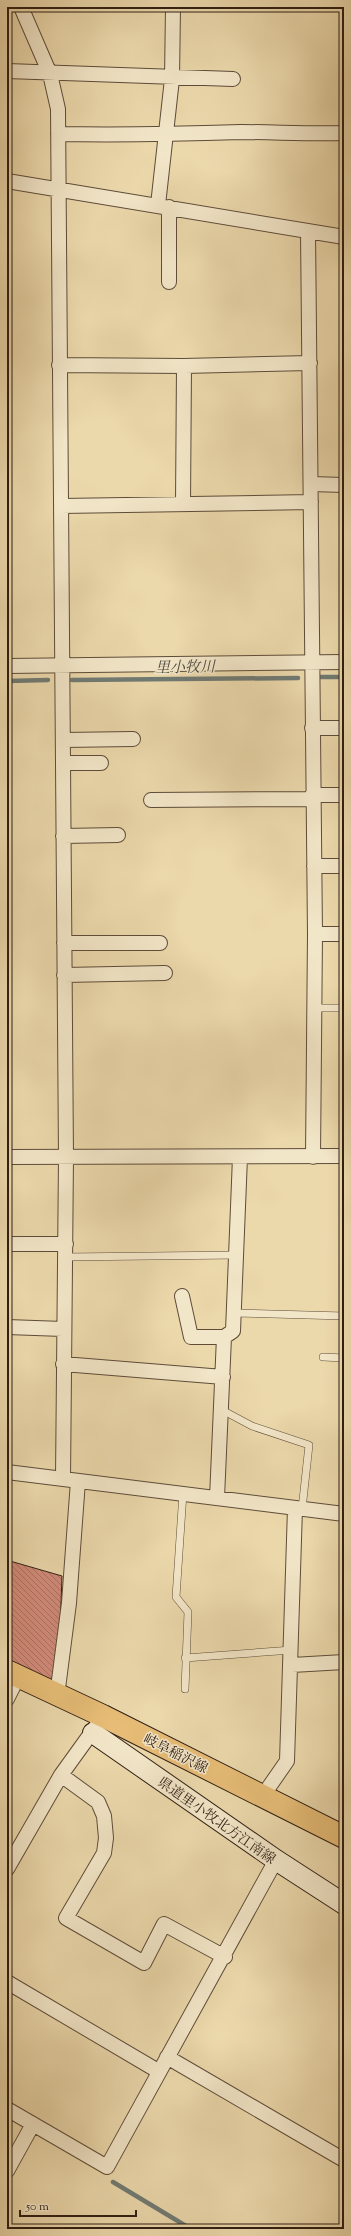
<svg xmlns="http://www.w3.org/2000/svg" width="351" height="2236" viewBox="0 0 351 2236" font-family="'Sorts Mill Goudy','Noto Serif JP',serif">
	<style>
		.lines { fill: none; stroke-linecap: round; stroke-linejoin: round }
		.stream { stroke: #707a73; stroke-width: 4.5 }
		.building { fill: url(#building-back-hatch); stroke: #2f1e13 }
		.lane-casing { stroke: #5e4c39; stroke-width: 8 }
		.street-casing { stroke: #5e4c39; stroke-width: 16 }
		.secondary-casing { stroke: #2f1e13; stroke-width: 22 }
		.primary-casing { stroke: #2f1e13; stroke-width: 24 }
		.lane { stroke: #f2e6c8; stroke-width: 7 }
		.street { stroke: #f2e6c8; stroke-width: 14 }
		.secondary { stroke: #f2e6c8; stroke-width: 20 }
		.primary { stroke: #e6bc76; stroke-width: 22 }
		.labels { text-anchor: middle; stroke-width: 3; stroke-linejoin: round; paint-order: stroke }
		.street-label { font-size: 14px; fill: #2f1e13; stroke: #f2e6c8 }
		.water-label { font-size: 15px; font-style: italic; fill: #504c43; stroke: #f2e6c8 }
	</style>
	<defs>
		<pattern id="building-back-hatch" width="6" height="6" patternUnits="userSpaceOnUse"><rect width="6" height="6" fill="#d18a79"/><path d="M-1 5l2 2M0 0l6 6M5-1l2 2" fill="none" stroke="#aa7062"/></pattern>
	</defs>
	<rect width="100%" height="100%" fill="#ebd8ab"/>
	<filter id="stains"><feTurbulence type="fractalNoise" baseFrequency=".005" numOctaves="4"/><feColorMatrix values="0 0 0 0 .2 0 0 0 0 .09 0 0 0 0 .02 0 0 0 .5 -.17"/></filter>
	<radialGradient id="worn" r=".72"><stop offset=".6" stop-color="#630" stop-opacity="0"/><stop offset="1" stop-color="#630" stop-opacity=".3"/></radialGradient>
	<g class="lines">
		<path class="stream" d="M317 677H344
			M72 680 298 678
			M7 681 48 680
			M113 2182 191 2229"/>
	</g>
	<path class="building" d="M10 1561 62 1576 58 1686 7 1667V1572Z"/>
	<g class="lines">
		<defs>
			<path id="lane" d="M314 1008H344
				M65 1257 237 1255
				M234 1313 344 1316
				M323 1357 344 1358
				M222 1410 252 1426 309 1445 302 1509
				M183 1493 176 1597 188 1612 185 1689
				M185 1658 292 1650"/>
			<path id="street" d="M21 7 50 74 58 109 66 1157 63 1479
				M7 71 233 79
				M58 134C119 135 180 134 241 132 275 132 309 134 344 133
				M7 181 344 237
				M158 205 172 79 173 7
				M308 231 315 934 313 1157
				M169 282V207
				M59 365 184 366 310 363
				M311 484 344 485
				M183 504 184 366
				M61 506 311 502
				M7 666 344 662
				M312 728H344
				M63 740 133 739
				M63 763H101
				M312 795H344
				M151 800 313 799
				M63 836 118 835
				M314 866H344
				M315 934H344
				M64 943H160
				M64 975 165 973
				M7 1157 344 1156
				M7 1244H66
				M182 1296 191 1337H224
				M7 1327 63 1329
				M63 1364 223 1377
				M7 1472 344 1514
				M217 1498 224 1337 233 1331 240 1157
				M292 1665 344 1662
				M57 1696 69 1603 78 1481
				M7 1699 18 1677
				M61 1775 98 1802 104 1816 106 1838 104 1853 66 1918 144 1963 164 1924 225 1957
				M262 1797 287 1761 295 1508
				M7 1869 61 1775 97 1725
				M7 1982 158 2071
				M167 2057 344 2160
				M7 2109 107 2167 276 1860
				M7 2171 33 2124"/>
			<path id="secondary" d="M93 1733 276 1860 344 1904"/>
			<path id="primary" d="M7 1671 103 1716 344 1837"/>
		</defs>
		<use href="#lane" class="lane-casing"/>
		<use href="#street" class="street-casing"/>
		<use href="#secondary" class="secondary-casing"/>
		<use href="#primary" class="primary-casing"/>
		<use href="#lane" class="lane"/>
		<use href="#street" class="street"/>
		<use href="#secondary" class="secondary"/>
		<use href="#primary" class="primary"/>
	</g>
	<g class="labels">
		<g class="street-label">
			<text transform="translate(176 1753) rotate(27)" y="5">岐阜稲沢線</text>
			<text transform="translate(217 1820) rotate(35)" y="5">県道里小牧北方江南線</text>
		</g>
		<g class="water-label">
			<text transform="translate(185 667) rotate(-1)" y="5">里小牧川</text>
		</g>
	</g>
	<rect width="351" height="2236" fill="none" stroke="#ebd8ab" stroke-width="24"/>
	<rect x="8" y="8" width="335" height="2220" fill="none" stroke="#2f1e13" stroke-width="2"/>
	<rect x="12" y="12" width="327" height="2212" fill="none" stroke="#2f1e13"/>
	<path d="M20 2210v6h116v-6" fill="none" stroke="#2f1e13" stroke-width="2"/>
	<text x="26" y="2210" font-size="12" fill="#2f1e13" stroke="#f2e6c8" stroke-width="3" paint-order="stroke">50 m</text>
	<rect width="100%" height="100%" filter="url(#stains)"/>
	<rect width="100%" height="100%" fill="url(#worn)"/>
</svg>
